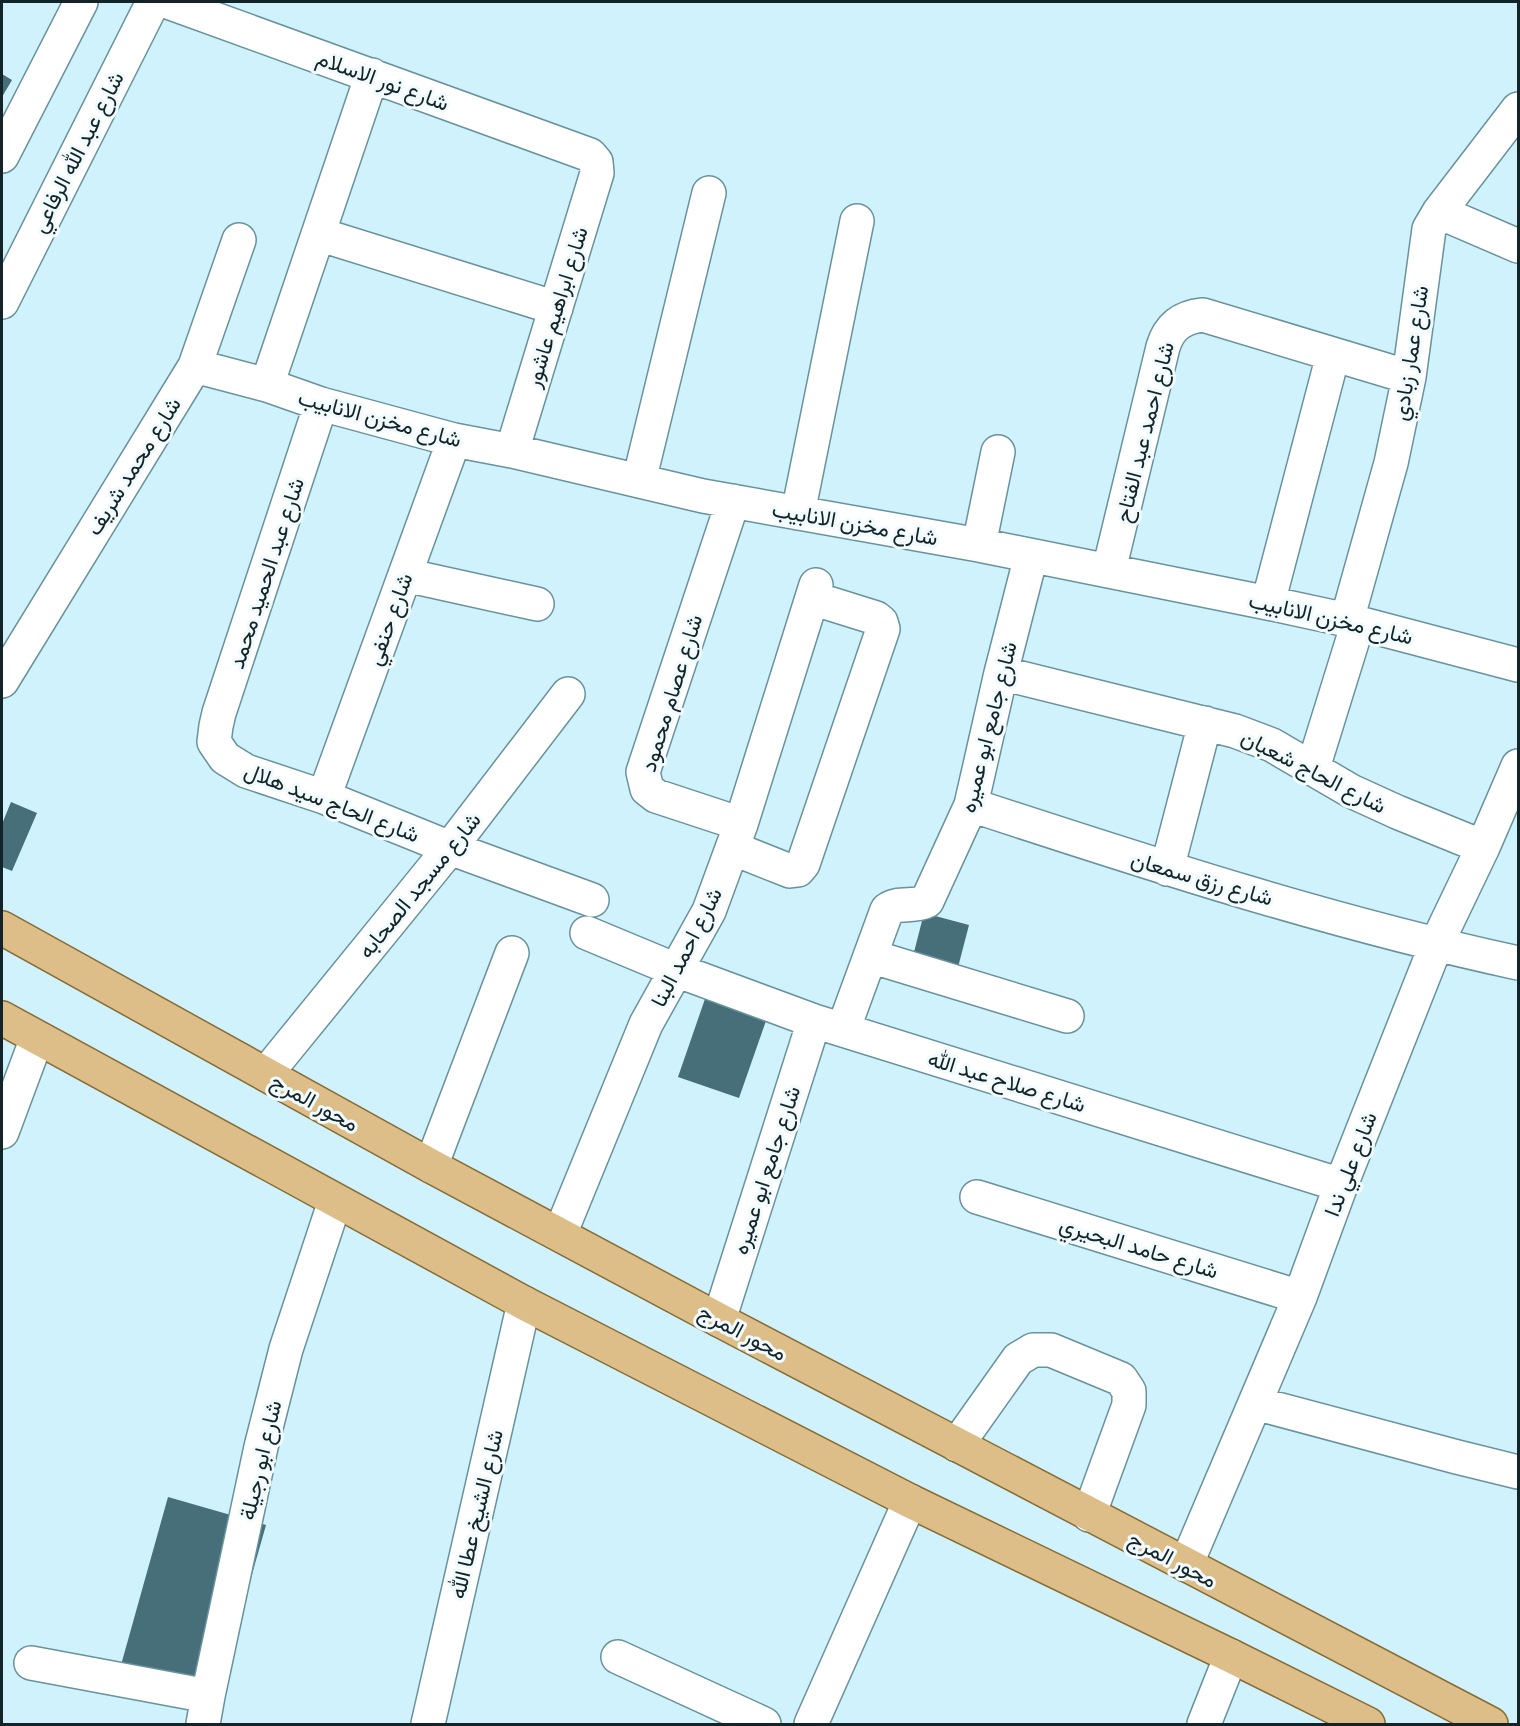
<svg xmlns="http://www.w3.org/2000/svg" width="1520" height="1726" viewBox="0 0 1520 1726" font-family="Signika,Vazirmatn,sans-serif">
	<style>
		.building { fill: #466f7a }
		.lines { fill: none; stroke-linecap: round; stroke-linejoin: round }
		.minor-casing { stroke: #68929d; stroke-width: 36 }
		.major-casing { stroke: #876c34; stroke-width: 36 }
		.minor { stroke: #fff; stroke-width: 33 }
		.major { stroke: #ddbe89; stroke-width: 33 }
		.labels { text-anchor: middle; stroke-width: 6; stroke-linejoin: round; paint-order: stroke }
		.street-label { font-size: 22px; fill: #132428; stroke: #f1fafd }
	</style>
	<rect width="100%" height="100%" fill="#cff2fc"/>
	<path class="building" d="M2 74 12 80 2 97Z
		M11 802 37 813 12 871 2 867V824Z
		M924 913 969 925 956 975 911 964Z
		M706 996 767 1018 739 1098 678 1077Z
		M168 1497 266 1525 218 1694 121 1665Z"/>
	<g class="lines">
		<defs>
			<path id="minor" d="M168 2 590 155 596 162 597 173 512 451
				M2 156 81 2
				M1439 212 1518 246
				M318 234 556 308
				M2 302 153 2
				M195 366 267 385 321 404 454 440 512 451 703 496 979 545 1268 603 1347 620 1518 665
				M267 385 372 75
				M321 404 219 713 216 726 214 742 225 758 246 771 324 797 450 848 592 900
				M639 481 709 193
				M733 501 643 772 647 789 656 796 741 824
				M798 513 857 221
				M979 545 998 452
				M1109 570 1163 347C1169 327 1182 317 1203 315L1409 377
				M405 575 537 604
				M1268 603 1333 355
				M1347 620 1391 463 1409 377 1429 229 1439 212 1518 109
				M1001 673 1235 731 1272 745 1351 791 1397 812 1483 847
				M2 681 195 366 239 240
				M1313 768 1358 623
				M324 797 454 440
				M971 805C1151 864 1333 923 1518 963
				M732 848 790 871 798 870 803 864 883 629 881 622 876 618 812 598
				M1167 869 1205 723
				M587 933 676 970 814 1021 1341 1185
				M870 956 1067 1016
				M843 1030 887 910C898 901 914 908 927 901L971 805 1001 673 1031 556
				M266 1074 450 848 568 694
				M2 1132 37 1038
				M431 1166 512 953
				M977 1197 1300 1297
				M560 1234 646 1024 709 911 741 824 816 585
				M719 1320 814 1021
				M1255 1403 1457 1457 1518 1472
				M957 1445 1018 1359 1033 1350H1051L1121 1379 1129 1391V1405L1089 1515
				M1186 1565 1300 1297 1341 1185 1436 945 1483 847 1518 766
				M618 1657 764 1724
				M31 1663 208 1696
				M203 1724 208 1696 261 1447 286 1349 335 1201
				M428 1724 524 1303
				M811 1724 910 1501
				M1204 1724 1231 1656"/>
			<path id="major" d="M2 928 431 1166 719 1320 1491 1724
				M2 1018 524 1303 910 1501 1231 1656 1368 1724"/>
		</defs>
		<use href="#minor" class="minor-casing"/>
		<use href="#major" class="major-casing"/>
		<use href="#minor" class="minor"/>
		<use href="#major" class="major"/>
	</g>
	<g class="labels">
		<g class="street-label">
			<text transform="translate(383 80) rotate(20)" y="8">شارع نور الاسلام</text>
			<text transform="translate(77 152) rotate(-63)" y="8">شارع عبد الله الرفاعي</text>
			<text transform="translate(556 307) rotate(-73)" y="8">شارع ابراهيم عاشور</text>
			<text transform="translate(1410 353) rotate(-81)" y="8">شارع عمار زبادي</text>
			<text transform="translate(380 418) rotate(15)" y="8">شارع مخزن الانابيب</text>
			<text transform="translate(1144 432) rotate(-76)" y="8">شارع احمد عبد الفتاح</text>
			<text transform="translate(133 466) rotate(-58)" y="8">شارع محمد شريف</text>
			<text transform="translate(855 523) rotate(10)" y="8">شارع مخزن الانابيب</text>
			<text transform="translate(266 573) rotate(-72)" y="8">شارع عبد الحميد محمد</text>
			<text transform="translate(1331 618) rotate(13)" y="8">شارع مخزن الانابيب</text>
			<text transform="translate(389 619) rotate(-70)" y="8">شارع حنفي</text>
			<text transform="translate(671 693) rotate(-73)" y="8">شارع عصام محمود</text>
			<text transform="translate(988 727) rotate(-76)" y="8">شارع جامع ابو عميره</text>
			<text transform="translate(1314 771) rotate(27)" y="8">شارع الحاج شعبان</text>
			<text transform="translate(332 802) rotate(21)" y="8">شارع الحاج سيد هلال</text>
			<text transform="translate(1202 878) rotate(16)" y="8">شارع رزق سمعان</text>
			<text transform="translate(419 885) rotate(-51)" y="8">شارع مسجد الصحابه</text>
			<text transform="translate(686 947) rotate(-63)" y="8">شارع احمد البنا</text>
			<text transform="translate(1007 1081) rotate(17)" y="8">شارع صلاح عبد الله</text>
			<text transform="translate(315 1102) rotate(29)" y="8">محور المرج</text>
			<text transform="translate(1350 1164) rotate(-69)" y="8">شارع علي ندا</text>
			<text transform="translate(766 1170) rotate(-72)" y="8">شارع جامع ابو عميره</text>
			<text transform="translate(1139 1247) rotate(17)" y="8">شارع حامد البحيري</text>
			<text transform="translate(743 1332) rotate(28)" y="8">محور المرج</text>
			<text transform="translate(260 1460) rotate(-77)" y="8">شارع ابو رجيلة</text>
			<text transform="translate(476 1514) rotate(-77)" y="8">شارع الشيخ عطا الله</text>
			<text transform="translate(1173 1559) rotate(28)" y="8">محور المرج</text>
		</g>
	</g>
	<rect width="1520" height="1726" fill="none" stroke="#132428" stroke-width="6"/>
</svg>
